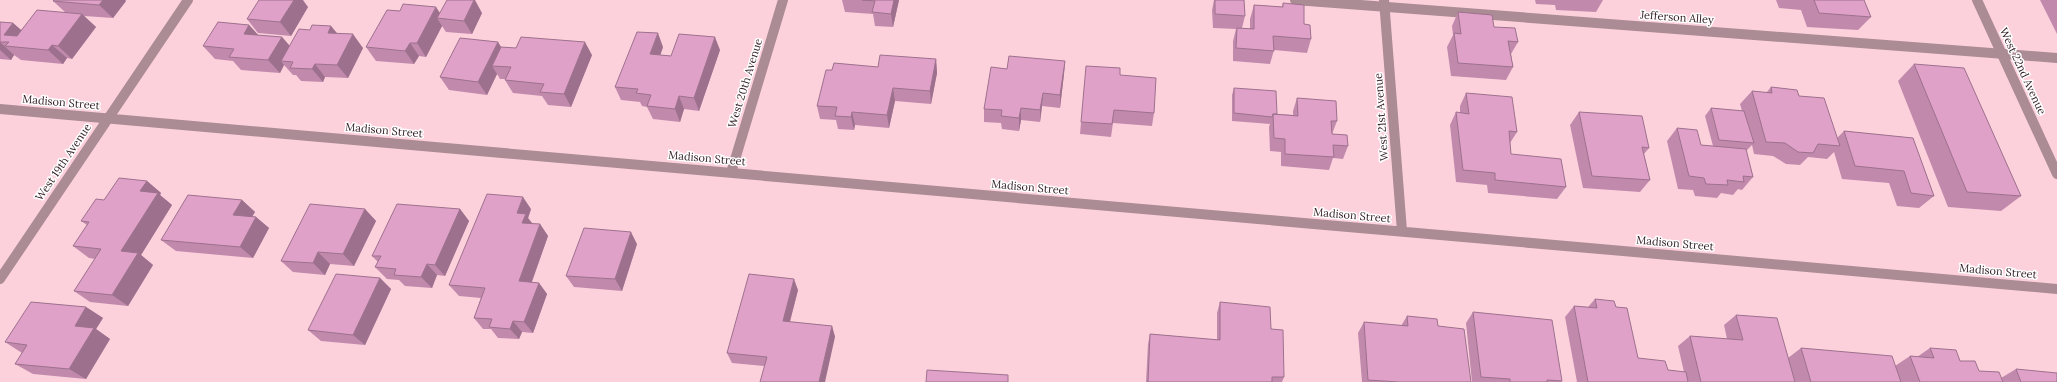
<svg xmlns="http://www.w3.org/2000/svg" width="2057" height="382" viewBox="0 0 2057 382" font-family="Lora,serif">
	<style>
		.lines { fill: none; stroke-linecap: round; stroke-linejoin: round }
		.lane { stroke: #ab8b94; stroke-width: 10 }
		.street { stroke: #ab8b94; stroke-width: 10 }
		.wall { fill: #c18aad }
		.shaded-wall { fill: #9d718d }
		.building { fill: #e0a1c9; stroke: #9d718d }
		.labels { text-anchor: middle; stroke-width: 3; stroke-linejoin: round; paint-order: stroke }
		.street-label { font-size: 11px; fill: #311d23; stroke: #fff }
	</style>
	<rect width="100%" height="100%" fill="#fdd1dc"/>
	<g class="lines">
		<path class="lane" d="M1295 0 2057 58"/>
		<path class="street" d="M1384 0 1402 231
			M1977 0 2057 174
			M0 109 2057 289
			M731 173 783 0
			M0 279 188 0"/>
	</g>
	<path class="wall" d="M54 0H125L126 1 113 18 84 16 96 27 72 59 67 58 63 64 21 60 14 55 11 60 0 59V22L13 23 21 30 65 12 53 1Z
		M842 0H899L893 27 875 26 873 14 845 12Z
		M1214 0H1244L1245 16 1242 28 1250 29V19L1254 5 1282 7 1283 3 1304 24 1311 39 1307 53 1274 50 1270 64 1233 61V41L1236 29 1213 28 1212 10Z
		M1535 0H1603L1596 12 1556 10 1555 5 1536 4Z
		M1776 0H1864L1871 17 1858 30 1807 27 1801 10 1779 8Z
		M2040 0H2057V34Z
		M308 7 291 36 258 33 247 19Z
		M1458 12 1494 27 1518 42 1511 54 1513 67 1506 80 1451 76 1447 47 1453 35 1452 26Z
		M440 13H482L472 34 446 32 442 26 426 57 419 56 414 64 376 61 366 47Z
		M249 25 258 35 282 37 290 46 310 30 331 26 337 33 363 48 348 78 325 77 323 82 301 81 296 75H293L284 65 280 73 241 70 233 61 215 59 203 46Z
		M498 42 501 47 592 55 571 107 548 105 542 96 513 93 505 80 506 79H500L497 74 487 95 449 90 440 77Z
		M663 47 660 55 671 56 720 50 699 111 684 109 680 122 653 119 647 107 642 106 640 102 621 100 615 87Z
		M936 59 937 73 931 104 895 101 889 128 855 125 854 130 838 129 836 120 820 119 817 106 832 70 878 67Z
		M1065 61 1064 74 1060 108 1042 106 1040 122 1021 120 1019 131 1002 129 1001 123 984 122V109L1007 69Z
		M1914 64 2021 196 2001 211 1948 207 1898 81Z
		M1120 75 1154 113 1152 126 1113 123 1111 137 1080 134 1081 122Z
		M1771 87 1799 96 1837 138 1844 131 1913 138 1934 196 1919 208 1897 206 1889 183 1842 179 1834 152 1827 159 1808 157 1800 165 1786 164 1773 156 1754 154 1752 145 1747 150H1746L1753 177 1742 190 1738 189 1733 195 1721 193 1717 198 1695 196 1693 190 1678 189 1667 141 1677 128 1701 145 1713 146 1705 116 1711 108 1742 111 1740 104 1752 91 1766 93Z
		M1234 88 1277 114 1293 115V111L1297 98 1337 121 1332 134 1348 146 1343 159 1333 158 1329 170 1281 166V152L1270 151 1269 127 1270 124 1232 121V95Z
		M1466 93 1517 132 1510 143 1511 154 1566 187 1557 199 1488 193 1487 185 1456 182 1450 125 1456 112 1460 113V106Z
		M1579 112 1649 148 1644 154 1650 180 1640 192 1583 188 1570 125Z
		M147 181 161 193 160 195 172 205 141 255 153 265 128 306 90 302 74 291 95 259 89 258 73 246 87 225 81 221 104 200Z
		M242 200 255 212 252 216 256 217 269 228 253 258 176 251 161 240Z
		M365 209 376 221 354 266 330 264 325 275 293 272 281 261Z
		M460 209 469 221 445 276 437 275 432 288 405 286 399 280 387 279 375 267 378 262 372 256Z
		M531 209 528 218 533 224H540L548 236 532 282 539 283 547 294 533 333 522 332 519 339 498 338 491 329H483L474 318 481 298 459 296 449 285Z
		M637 244 622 291 574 287 566 276Z
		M380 278 391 289 365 345 321 341 308 330Z
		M798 290 790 322 832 326 835 337 765 366 732 363 727 353Z
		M1595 299 1616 307 1638 358 1668 370 1684 372 1678 346 1690 336 1727 339 1724 325 1736 315 1788 358 1801 348 1895 366 1910 356 1917 357 1930 348 1960 361 1979 371 2001 378 2016 369 2057 382H1577L1565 317 1574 306 1588 307Z
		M1220 302 1271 329 1284 377 1282 382H1146L1148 344 1150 334 1217 340V313Z
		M86 307 103 318 96 329 110 339 86 379 33 374 15 364 22 353 5 342Z
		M1473 312 1562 381V382H1472L1466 323Z
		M1407 316 1438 326 1471 382H1362L1358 333 1364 322 1401 326Z"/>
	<path class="shaded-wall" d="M103 0H125L126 1 113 18 99 5Z
		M294 0H303L308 7 291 36 280 22Z
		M474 0H475L482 13 472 34 464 21Z
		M894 0H899L893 27 891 14Z
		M436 7 444 19 437 18 442 26 426 57 417 43Z
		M82 14 96 27 72 59 58 46Z
		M13 23 28 36 20 48 4 35Z
		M249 25 261 38 244 34Z
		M331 26 342 40 328 33Z
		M658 33 663 47 656 68 650 54Z
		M353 34 363 48 348 78 337 65Z
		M282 37 293 50 281 61 284 65 280 73 268 60Z
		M715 37 720 50 699 111 694 98Z
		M0 42 14 55 11 60 0 50Z
		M498 42 506 55 492 66 497 74 487 95 478 82Z
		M585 42 592 55 571 107 564 94Z
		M410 43 419 56 414 64 405 51Z
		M52 45 67 58 63 64 48 50Z
		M936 59 937 73 931 104 930 91Z
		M1065 61 1064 74 1060 108V95Z
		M315 64 325 77 323 82 312 69Z
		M893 88 895 101 889 128 887 115Z
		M1043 93 1042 106 1040 122V110Z
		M679 96 684 109 680 122 675 109Z
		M1021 108V120L1019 131V118Z
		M852 112 855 125 854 130 851 117Z
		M147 181 161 193 160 195 172 205 141 255 153 265 128 306 112 295 121 251 140 191Z
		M523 197 531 209 528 218 534 226 522 223 517 213Z
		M242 200 255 212 246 227 233 215Z
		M365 209 376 221 354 266 343 254Z
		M460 209 469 221 445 276 435 265Z
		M256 217 269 228 253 258 240 247Z
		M540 224 548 236 528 292 519 281Z
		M631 232 637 244 622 291 615 279Z
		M318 252 330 264 325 275 313 263Z
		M427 264 437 275 432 288 421 277Z
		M380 278 391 289 365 345 353 335Z
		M794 279 798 290 787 332 783 321Z
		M539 283 547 294 533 333 524 322Z
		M86 307 103 318 96 329 110 339 86 379 69 369 75 326Z
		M513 321 522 332 519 339 510 329Z
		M832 326 835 337 825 382H819Z"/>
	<path class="building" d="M54 0H103L99 5 53 1Z
		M259 0H294L280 22 247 19Z
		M447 0H474L464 21 437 18Z
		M862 0H894L891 14 872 12 875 1Z
		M1215 0H1244L1245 16 1215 14Z
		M1814 0H1864L1871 17 1819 13Z
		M1283 3 1304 5V24L1310 25 1311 39 1273 36 1274 51 1236 48 1237 28 1254 29V5L1283 7Z
		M403 4 436 7 417 43H410L405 51 366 47 387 10 400 11Z
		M37 10 82 14 58 46 52 45 48 50 5 46 9 42H0V22L13 23 4 35 17 36Z
		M1458 12 1492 15 1494 27 1515 28 1518 42 1508 41 1513 67 1458 63 1454 33 1461 34Z
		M218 22 249 25 244 34 282 37 268 60 229 57 234 49 203 46Z
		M312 25 331 26 328 33 353 34 337 65 315 64 312 69 290 68 293 62 281 61 299 29 310 30Z
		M637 32 658 33 650 54 671 56 679 34 715 37 694 98 679 96 675 109 647 106 651 95 636 93 638 89 615 87Z
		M521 37 585 42 564 94 540 92 544 84 505 80 511 67 492 66 501 47 516 48Z
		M460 38 498 42 478 82 440 77Z
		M880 55 936 59 930 91 893 88 887 115 852 112 851 117 835 116 837 107 817 106 826 70H832L834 63 878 67Z
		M1009 56 1065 61 1060 95 1043 93 1040 110 1021 108 1019 118 1001 116 1002 110 984 109 991 67 1007 69Z
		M1914 64 1964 68 2021 196 1967 192Z
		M1086 66 1120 68V75L1156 78 1154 113 1114 110 1112 124 1081 122Z
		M1771 87 1797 90 1799 96 1824 98 1840 146 1818 144 1813 153 1798 152 1785 143 1766 142 1752 91 1772 93Z
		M1234 88 1276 91 1277 114H1273L1272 117 1234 113Z
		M1466 93 1512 97 1517 132 1509 131 1511 154 1561 159 1566 187 1495 180V173L1463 170 1456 112 1469 114Z
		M1297 98 1336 101 1337 121H1331L1332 134 1347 135 1348 146 1333 145 1334 157 1285 154V139L1274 138 1273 114 1298 116Z
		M1711 108 1744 111 1754 143 1719 140Z
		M1579 112 1642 116 1649 148 1642 147 1650 180 1592 176Z
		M1677 128 1697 130 1701 145 1746 149 1753 177 1743 176 1744 182 1727 180 1728 185 1706 184 1704 178 1689 176Z
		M1844 131 1913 138 1934 196 1911 193 1904 171 1855 166Z
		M119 178 147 181 140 191 158 193 121 251 138 253 112 295 74 291 101 249 73 246 89 222 81 221 96 199 104 200Z
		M487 194 523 197 517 213 526 214 522 223 540 224 519 281 539 283 524 322 513 321 510 329 489 327 492 319 474 318 485 288 449 285Z
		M188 195 242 200 233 215 256 217 240 247 161 240Z
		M310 204 365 209 343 254 318 252 313 263 281 261Z
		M397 204 460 209 435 265 427 264 421 277 394 275 396 269 375 267 381 256H372Z
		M584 228 631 232 615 279 566 276Z
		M336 274 380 278 353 335 308 330Z
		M749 274 794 279 783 321 832 326 819 382H760L767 357 727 353Z
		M1595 299 1614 301 1616 307 1627 308 1638 358 1665 361 1668 370 1686 372 1688 382H1588L1574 306 1597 308Z
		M31 302 86 307 75 326 94 328 69 369 15 364 27 345 5 342Z
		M1220 302 1270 307 1271 329 1283 330 1284 377H1272V382H1148L1150 334 1220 340Z
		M1473 312 1552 320 1562 381 1547 380V382H1510V379L1481 377Z
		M1736 315 1777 318 1795 382H1701L1690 336 1743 340Z
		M1407 316 1437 319 1438 326 1464 329 1471 382H1399L1368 380 1364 322 1408 326Z
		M1801 348 1892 356 1901 382H1811Z
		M1930 348 1956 350 1960 361H1975L1979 371 1999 372 2003 382H1920L1910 356 1934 358Z
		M2016 369 2057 373V382H2021Z
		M927 370 1008 375V382H926Z"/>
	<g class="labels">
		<g class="street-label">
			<text transform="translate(1677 17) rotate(4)" y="4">Jefferson Alley</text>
			<text transform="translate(2023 71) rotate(65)" y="4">West 22nd Avenue</text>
			<text transform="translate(745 83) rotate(-73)" y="4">West 20th Avenue</text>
			<text transform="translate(61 102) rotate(5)" y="4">Madison Street</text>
			<text transform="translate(1381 117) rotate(-94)" y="4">West 21st Avenue</text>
			<text transform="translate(384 130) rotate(5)" y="4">Madison Street</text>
			<text transform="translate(707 158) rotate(5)" y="4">Madison Street</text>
			<text transform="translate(63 162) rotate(-56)" y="4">West 19th Avenue</text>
			<text transform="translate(1030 187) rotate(5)" y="4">Madison Street</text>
			<text transform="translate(1352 215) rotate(5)" y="4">Madison Street</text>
			<text transform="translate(1675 243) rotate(5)" y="4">Madison Street</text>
			<text transform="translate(1998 271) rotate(5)" y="4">Madison Street</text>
		</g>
	</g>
</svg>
